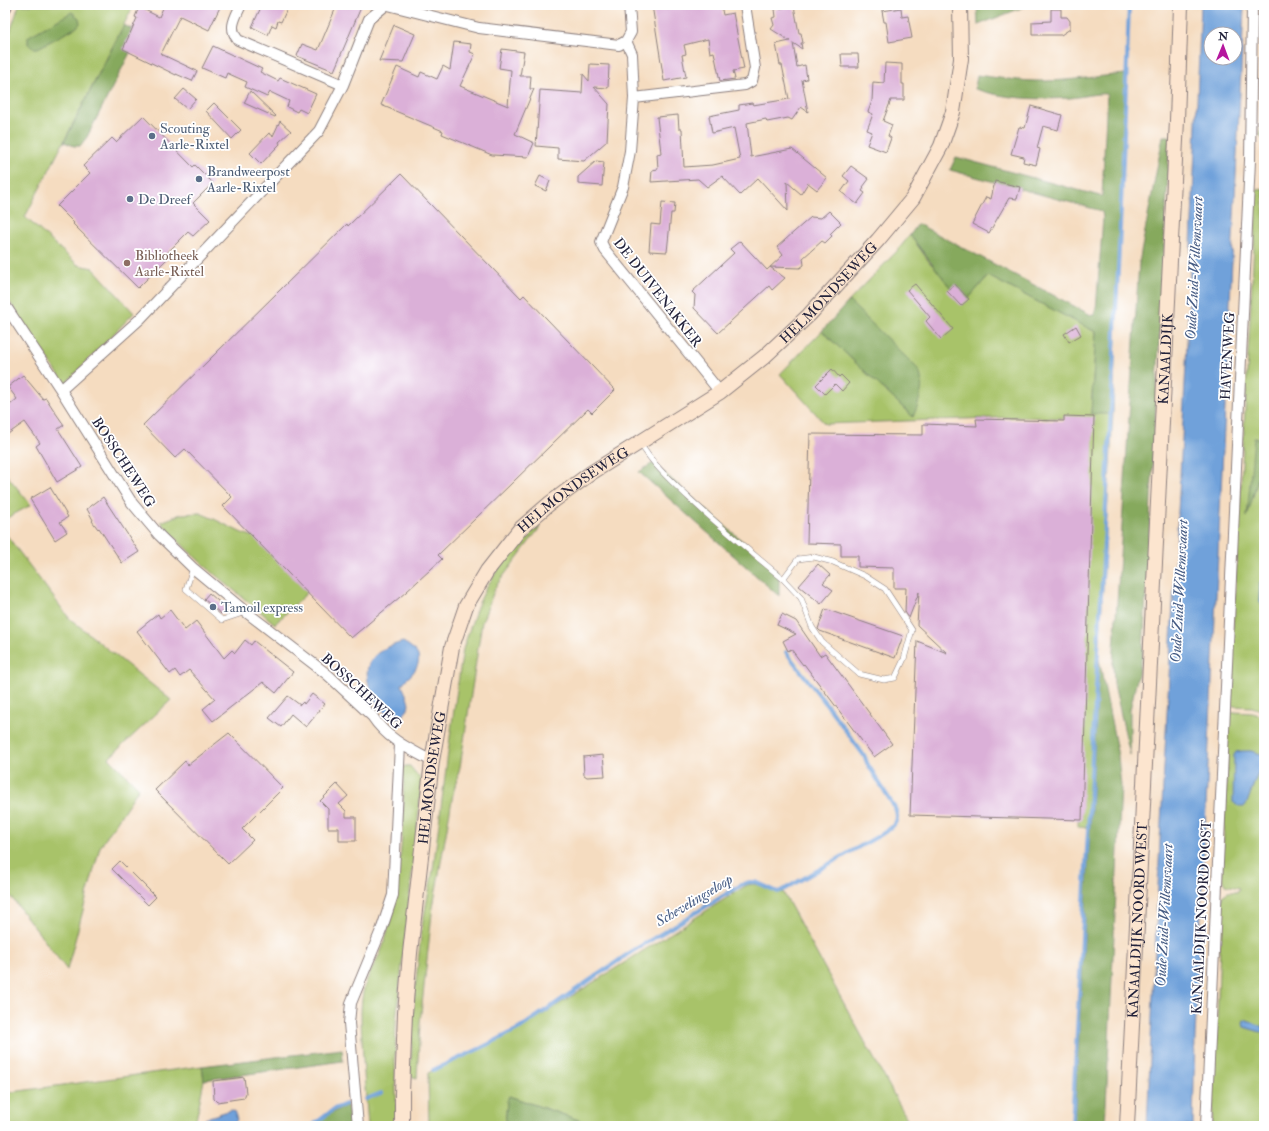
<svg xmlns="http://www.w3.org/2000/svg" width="1269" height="1131" viewBox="0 0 1269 1131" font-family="'IM FELL Double Pica',serif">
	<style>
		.green { fill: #a8c369; stroke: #657252 }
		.forest { fill: #86a95d; stroke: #54664c }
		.water { fill: #6fa1da; stroke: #48628a; fill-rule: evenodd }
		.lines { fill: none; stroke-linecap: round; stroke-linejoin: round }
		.stream { stroke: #6fa1da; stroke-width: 4 }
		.building { fill: #dbb0d8 }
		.lane-casing { stroke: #8c7f7e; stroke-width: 6 }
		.street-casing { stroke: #8c7f7e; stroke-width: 12 }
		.secondary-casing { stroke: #8c7f7e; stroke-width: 16 }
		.lane { stroke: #fff; stroke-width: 5 }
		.street { stroke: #fff; stroke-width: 10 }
		.secondary { stroke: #fce5cf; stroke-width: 14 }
		.service-dot { fill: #5c6f8a; stroke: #fff; stroke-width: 1.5 }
		.education-dot { fill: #8d6e63; stroke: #fff; stroke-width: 1.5 }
		.labels { text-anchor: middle; stroke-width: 3.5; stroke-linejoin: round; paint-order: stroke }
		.service-label { font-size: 14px; fill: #4e5e75; stroke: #fff; text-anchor: start }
		.education-label { font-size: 14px; fill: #785e54; stroke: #fff; text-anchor: start }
		.street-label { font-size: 14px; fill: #22223b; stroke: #fff }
		.water-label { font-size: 15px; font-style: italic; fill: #455b83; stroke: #fff }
	</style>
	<rect width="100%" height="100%" fill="#fff"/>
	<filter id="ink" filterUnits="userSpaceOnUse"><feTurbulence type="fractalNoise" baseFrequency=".025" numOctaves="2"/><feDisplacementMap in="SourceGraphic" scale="8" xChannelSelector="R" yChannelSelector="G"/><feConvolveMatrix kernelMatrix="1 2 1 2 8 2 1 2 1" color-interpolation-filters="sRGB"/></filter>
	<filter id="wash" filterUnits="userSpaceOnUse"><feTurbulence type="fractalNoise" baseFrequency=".012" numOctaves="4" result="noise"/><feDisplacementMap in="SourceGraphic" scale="16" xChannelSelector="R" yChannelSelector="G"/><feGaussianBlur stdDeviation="0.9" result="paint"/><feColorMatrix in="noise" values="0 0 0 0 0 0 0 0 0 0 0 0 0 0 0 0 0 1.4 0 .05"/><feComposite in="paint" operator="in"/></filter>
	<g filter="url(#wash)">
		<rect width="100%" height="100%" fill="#f5dcc0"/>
		<path class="green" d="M19 5H134L25 217 78 265 93 268 134 313 65 384 5 295V47Z
			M1264 36V139L1260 136Z
			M1264 189V440L1255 438 1248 514 1264 458V578L1260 582 1262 605 1264 607V711L1252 707 1233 706 1229 702 1257 190Z
			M910 235 930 263 969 298 988 276 1096 332 1091 413 1113 414 1089 828 1078 827 1092 419 1018 417 825 424 780 374 822 331 913 417C916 402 926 383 917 369L849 301 897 251Z
			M5 473 31 505 5 519Z
			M200 513 214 519 242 533 258 538 310 590 275 624C236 591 194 561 161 522L181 514Z
			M541 526 496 586 482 622 460 767 453 794 432 913 420 1023 417 1078 410 1076 414 999 422 926 433 870 450 737 463 649 477 607 486 588 500 566 514 549 528 534Z
			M5 533 69 618 171 700 109 758 139 788 100 847 67 970 5 889Z
			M1233 712 1253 713 1264 717V755L1251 751 1236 752 1235 803 1239 807 1247 803 1257 775 1264 762V1027L1244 1020V1027L1264 1033V1126H1212L1217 1022 1222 896 1228 892H1237L1239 888 1226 885 1222 877 1229 715Z
			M405 766H410L422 781 396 1021 395 1057 397 1126H368C366 1097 363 1068 362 1038 361 1023 360 1008 363 993 366 974 380 959 385 940 400 887 405 824 403 769Z
			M753 884 763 886 778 893 783 892 911 1126H596L509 1096 507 1102 505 1126H429L428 1073C465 1057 500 1040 534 1020L747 885Z
			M202 1066 204 1080 196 1120 175 1126H5V1093Z"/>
		<path class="forest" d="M977 5H1029L978 25Z
			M72 12 79 18 80 23 77 27 38 48H33L28 44V37L31 35Z
			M124 25 136 31 139 35 87 137 80 146H74L64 142Z
			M1126 74 1113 414H1091L1096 332 988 276 969 298 962 301 959 299 910 235 918 224 1091 315H1094L1096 310 1103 218 1102 212 1098 210 950 170 956 157 1100 196H1102L1107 94C1095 93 1082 97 1070 98 1039 100 1005 99 975 89L977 75C998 78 1020 81 1041 81 1070 81 1098 76 1126 74Z
			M1163 136H1170L1143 652 1130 710V755L1114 684 1113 664 1139 263Z
			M849 301 918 369C926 384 919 403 913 417L822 331Z
			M1254 438 1264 440V458L1247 517Z
			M653 463 779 573V596L639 472Z
			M1099 659 1118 756 1121 786 1105 1126H1074Z
			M342 1049 343 1061 204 1080 202 1066Z
			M509 1096 596 1126H505L507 1101Z
			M347 1105 351 1126H312L324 1117Z"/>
		<path class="water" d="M1201 5H1244V8L1195 1038 1193 1126H1147L1160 841 1186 365ZM1211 34H1235V58H1211Z
			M1264 578V607L1259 600 1260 582Z
			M403 642C419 651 425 660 410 676 407 679 404 681 402 685 408 700 415 707 399 718 397 718 395 718 393 717 377 712 362 679 369 664 376 650 389 646 403 642Z
			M1242 751H1251L1264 755V762L1257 775 1247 803 1244 807H1239L1233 802 1234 755 1236 752Z
			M1244 1020 1264 1027V1033L1244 1027 1243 1023Z
			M231 1110 234 1111 237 1119 235 1123 225 1126H208L205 1121 206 1118Z"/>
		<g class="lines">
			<path class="stream" d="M433 1070 481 1048 520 1028 631 952 741 885 749 882H756L778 892 783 890 882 834C893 827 901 822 895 808L867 763 865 757 827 705 786 652
				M366 1099 381 1093
				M312 1126 334 1109 346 1104
				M1072 1126C1091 752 1116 379 1129 5"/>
		</g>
		<g id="blocks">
			<path class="building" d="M157 5H221L209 30 180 16 161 54 197 71 192 81 176 74V75L123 49 137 18 135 17 139 7 159 17 163 8Z
				M262 5H289L281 22 278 21 276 27 272 25 268 35 252 27Z
				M337 5H362L334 71 297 56 302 44 318 50Z
				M652 5H721L723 15 733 13 744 69 733 71 735 79 720 81 714 52 710 53 708 39 684 45 686 54 682 55 686 77 664 81Z
				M794 6 799 33H801L803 43H801L802 49 793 43 797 67 805 65 807 79 802 80 808 112 801 107 792 120 788 118 767 122 766 119 747 123 751 157 792 149 827 178 817 190 808 183 801 194 787 182 788 211 758 178 740 195 722 176 707 187 698 179 651 182 652 170 658 169 657 154 661 153 657 117 678 115 679 129H682L684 167 713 165 740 159 734 128 712 133 709 116 739 110V105L752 103 753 105 789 99 782 65H780L776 44 790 41 771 29 774 25 772 18 776 17 775 9Z
				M901 8 902 17 908 16 912 38 889 42 886 22H884L882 11Z
				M1051 9H1061V17H1067L1070 21V29L1061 35H1032V22L1051 21Z
				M394 25 415 34 403 62 379 61Z
				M454 42 471 44 470 52 475 54 460 86 508 106 511 70 499 68 502 49 524 52 520 76H531L530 89H534L515 134 534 143 528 157 492 155 442 134 443 131 381 105 397 67 419 77 421 72 437 79 443 66 450 70Z
				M213 46 262 69 260 72 278 81 280 78 316 94 307 113 299 109 297 112 287 107 289 101 270 92 267 97 245 87 247 82 227 73 225 78 202 68Z
				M841 54H858L859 67H842Z
				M885 63 902 64V84H904V100H891L883 121 892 125 888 136 891 138 886 152 867 145 872 132 867 130 873 114 868 112 872 101 873 82 884 83Z
				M590 64 609 65 608 88 594 87 609 104 607 141 584 161 558 159V148L536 146 540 90 582 93 583 74 589 81Z
				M184 89 196 99 187 109 175 99Z
				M250 91 276 116 275 117 244 103Z
				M214 103 241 130 232 139 206 111Z
				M1031 106 1062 115 1058 130 1043 126 1037 148 1040 149 1036 165 1023 162 1024 157 1011 154 1019 127 1025 128Z
				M143 116 193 167 195 165 213 183 193 203 210 220 193 236 188 232 166 254 169 257 138 288 73 224 74 223 57 206 90 173 83 166 112 138 116 142Z
				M280 121 291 131 279 142 280 144 276 148 261 164 250 153 269 133 273 136Z
				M596 161 604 162 602 186 578 184V177Z
				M851 166 869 179 863 187 864 188 862 191 865 193 857 204 841 192 849 181 843 176Z
				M401 174 521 298 524 295 615 390 592 413 588 409 438 555 442 559 406 592 351 638 223 506 232 497 185 449 175 458 143 425 347 224 348 226Z
				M540 176 550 181 546 191 535 186Z
				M995 181 1020 187 1017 199 1009 198 989 233 972 224 986 197 991 199Z
				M662 202 675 203 674 213H671L667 252 649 251 651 224 660 225Z
				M829 211 841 223 830 234 832 236 825 243 822 241 803 258 804 265 800 268 770 267 785 278 772 290 769 286 718 333 694 308 695 295 692 292 734 253 730 249 740 241 767 270 783 255 777 247 811 217 821 218Z
				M915 284 953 329 941 339 926 321 930 317 907 290Z
				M955 284 969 299 961 306 947 291Z
				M1076 326 1081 335 1069 342 1064 334Z
				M832 369 839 377 841 375 849 383 842 391 835 384 825 394 816 385Z
				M23 375 43 399 46 398 55 412 64 425 58 429 82 467 57 482 36 446 40 443 25 422 5 436V409L17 399 8 387Z
				M1064 416 1094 417 1082 820 910 815 917 641 947 653 917 625 919 592 909 618 905 612 906 588H894V568L858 567V556H841V544L807 543 810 434 923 435V424L977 426 976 419 1064 421Z
				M50 487 68 517 60 522 67 532 55 540 30 499Z
				M103 497 139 552 122 563 99 528 98 529 92 521 93 520 87 509Z
				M818 564 830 575 823 583 833 590 821 604 799 586Z
				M209 593 226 608 221 614 204 599Z
				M825 609 903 636 895 658 820 631 818 629Z
				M170 610 185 630 196 621 224 658 232 650 235 653 245 640 251 645 254 641 293 672 276 693 263 682 213 721 203 709 215 699 189 670 180 677 175 670 170 674 137 631 158 614 160 618Z
				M782 614 796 621 820 656 825 653 892 744 874 757 804 664 803 665 791 649 788 651 783 641 796 634 777 625Z
				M312 694 325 704 306 727 291 714 281 727 269 718 288 696 300 705 303 702 304 704Z
				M229 733 283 788 242 829 253 840 228 864 155 790 185 761 188 765Z
				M603 755 605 776 587 777 584 775 583 757Z
				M337 784 348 796 339 804 346 811V817H356V841H339V828H328V809L320 801Z
				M120 861 156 897 148 905 112 869Z
				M244 1077 246 1093 244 1098 217 1102 214 1099 213 1081Z"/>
		</g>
	</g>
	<g filter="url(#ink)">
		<use href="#blocks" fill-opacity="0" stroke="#8c7f7e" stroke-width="1"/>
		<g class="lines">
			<defs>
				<path id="lane" d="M640 443C653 465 671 481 689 498 719 526 751 552 783 579L784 580 801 598 812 627 822 642 859 674 884 680 895 678 904 659 912 630 885 589 865 576 833 562 814 557 798 559 783 579
					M193 568 186 589 222 620 246 612"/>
				<path id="street" d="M241 5C235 18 228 28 238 40L343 85
					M388 5 479 28 619 45 626 41 632 54 634 98 630 151 623 187 601 242 605 250 720 392
					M5 10 7 5
					M626 41 631 32 629 5
					M634 98 745 85 752 81 755 68 745 5
					M5 305 61 390 132 503 159 535 193 568 246 612 328 675 372 716C387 739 409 749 432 761
					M61 390 140 319 319 131 343 85 369 19 386 5
					M358 1126 349 1023 351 1003 382 928 393 895 400 744
					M1206 1126 1250 160 1252 5"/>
				<g id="secondary">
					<path id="s1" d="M402 1126V1093L405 1013 410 953 432 761 452 647 466 606 487 571 520 529 549 504 591 473 720 392 764 357 809 315 878 240 913 198 941 146 953 112 961 59 960 5"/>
					<path id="s2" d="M1127 1126 1177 120 1181 5"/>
				</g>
			</defs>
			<use href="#lane" class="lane-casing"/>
			<use href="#street" class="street-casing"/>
			<use href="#secondary" class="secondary-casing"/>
			<use href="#lane" class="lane"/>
			<use href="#street" class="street"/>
			<use href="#secondary" class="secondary"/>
		</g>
	</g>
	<g class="service-dot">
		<circle cx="152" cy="136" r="4"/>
		<circle cx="199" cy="179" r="4"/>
		<circle cx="130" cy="199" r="4"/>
		<circle cx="213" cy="607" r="4"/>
	</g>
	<circle class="education-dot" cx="127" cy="263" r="4"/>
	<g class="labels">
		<g class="service-label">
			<text x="160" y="133">Scouting<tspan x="160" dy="16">Aarle-Rixtel</tspan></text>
			<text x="207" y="176">Brandweerpost<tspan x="207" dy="16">Aarle-Rixtel</tspan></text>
			<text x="138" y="204">De Dreef</text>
			<text x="221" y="612">Tamoil express</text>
		</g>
		<g class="education-label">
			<text x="135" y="260">Bibliotheek<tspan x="135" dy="16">Aarle-Rixtel</tspan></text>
		</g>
		<g class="street-label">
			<text transform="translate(658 292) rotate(52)" y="5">DE DUIVENAKKER</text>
			<text dy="5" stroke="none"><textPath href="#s1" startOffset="1010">HELMONDSEWEG</textPath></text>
			<text transform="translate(1227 356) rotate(-87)" y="5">HAVENWEG</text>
			<text dy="5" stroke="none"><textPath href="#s2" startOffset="768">KANAALDIJK</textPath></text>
			<text transform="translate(124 462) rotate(57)" y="5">BOSSCHEWEG</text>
			<text dy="5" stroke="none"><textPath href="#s1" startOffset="686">HELMONDSEWEG</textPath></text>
			<text transform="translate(362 691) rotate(43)" y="5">BOSSCHEWEG</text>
			<text dy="5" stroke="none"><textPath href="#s1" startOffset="350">HELMONDSEWEG</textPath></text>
			<text transform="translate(1201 917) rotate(-87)" y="5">KANAALDIJK NOORD OOST</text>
			<text dy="5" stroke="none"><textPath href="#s2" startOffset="206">KANAALDIJK NOORD WEST</textPath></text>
		</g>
		<g class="water-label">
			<text transform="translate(1194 268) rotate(-87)" y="5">Oude Zuid-Willemsvaart</text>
			<text transform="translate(1179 591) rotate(-87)" y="5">Oude Zuid-Willemsvaart</text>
			<text transform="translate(694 900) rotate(-31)" y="5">Schevelingseloop</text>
			<text transform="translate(1164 915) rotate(-87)" y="5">Oude Zuid-Willemsvaart</text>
		</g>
	</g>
	<rect width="1269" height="1131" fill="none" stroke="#fff" stroke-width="20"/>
	<g transform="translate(1223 46) rotate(1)"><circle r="19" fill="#ffffff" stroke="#a7a7b1"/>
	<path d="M0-3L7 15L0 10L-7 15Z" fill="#b5179e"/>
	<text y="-6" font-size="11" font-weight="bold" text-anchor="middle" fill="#22223b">N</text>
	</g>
</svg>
